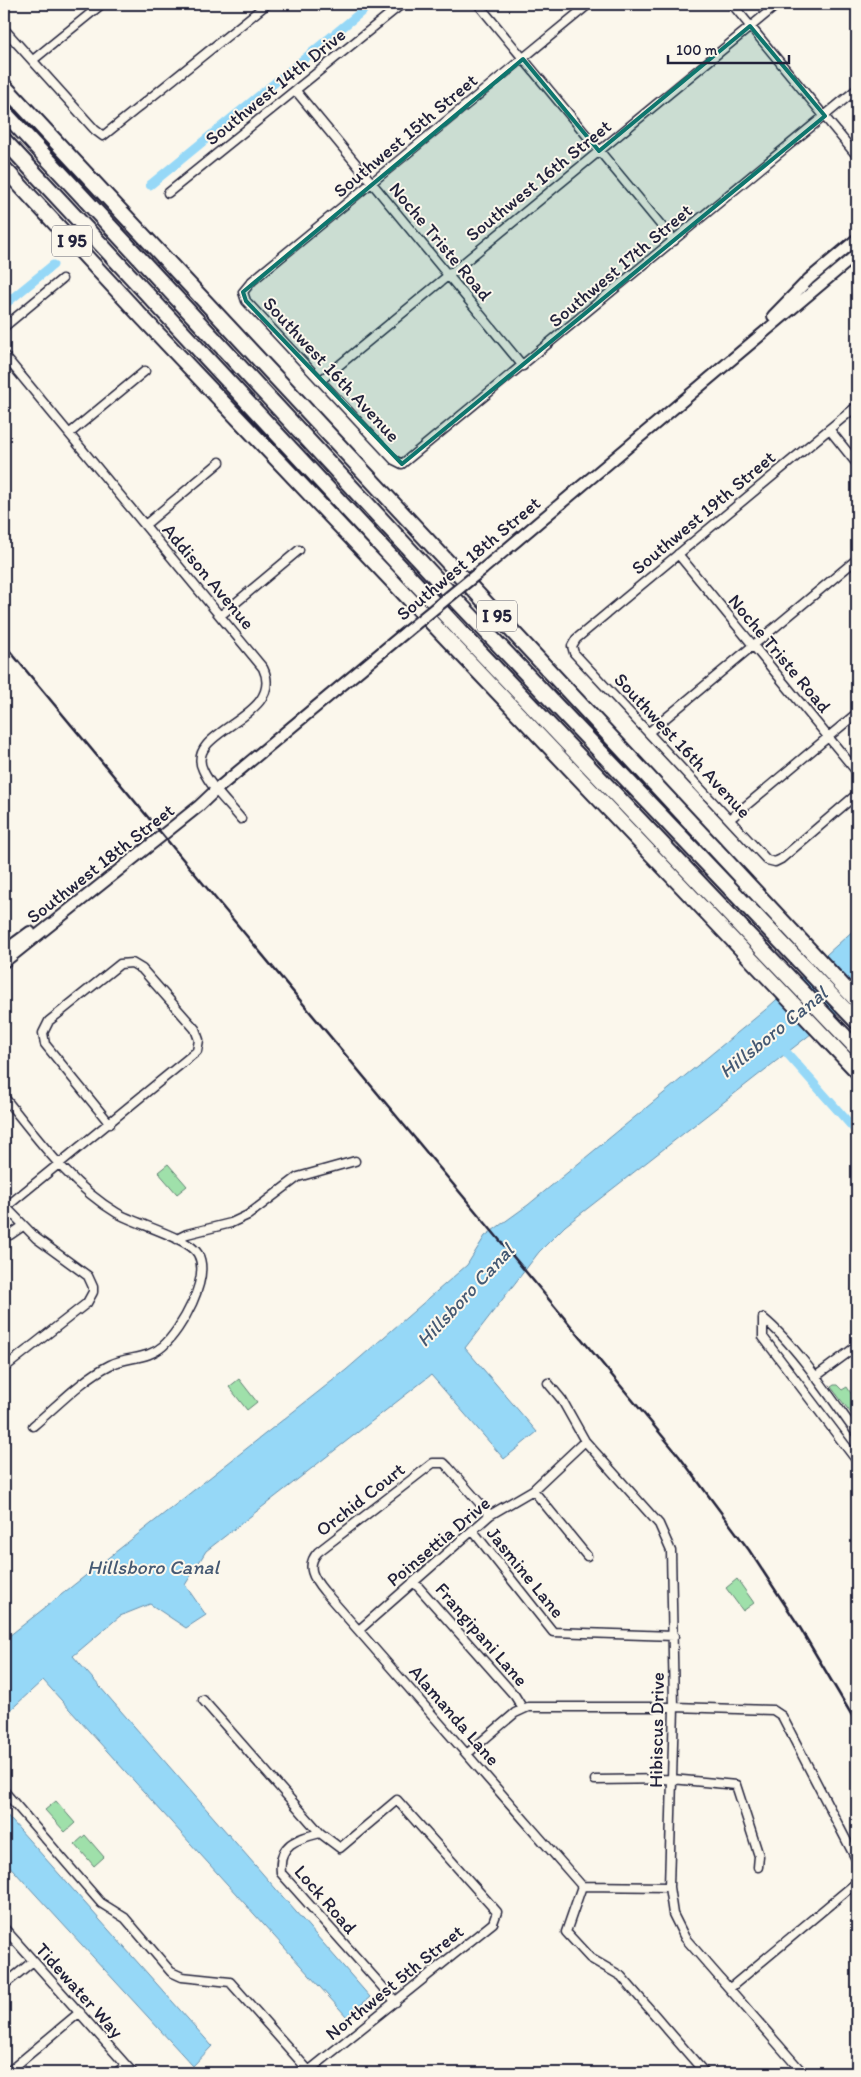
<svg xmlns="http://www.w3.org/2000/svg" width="861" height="2077" viewBox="0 0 861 2077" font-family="Itim,sans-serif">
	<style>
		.green { fill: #9fe0aa; stroke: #608172 }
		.water { fill: #96d8f7; stroke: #688fac }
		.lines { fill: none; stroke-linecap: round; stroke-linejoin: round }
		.canal { stroke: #96d8f7; stroke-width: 9 }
		.minor-casing { stroke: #22223b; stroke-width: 11 }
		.secondary-casing { stroke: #22223b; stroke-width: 14 }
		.motorway-casing { stroke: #22223b; stroke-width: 18 }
		.minor { stroke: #fbf7ec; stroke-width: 8 }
		.secondary { stroke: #fbf7ec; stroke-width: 10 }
		.motorway { stroke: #fbf7ec; stroke-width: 14 }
		.rail { stroke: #22223b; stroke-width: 2.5 }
		.secondary-bridge-casing { stroke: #22223b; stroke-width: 14; stroke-linecap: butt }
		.secondary-bridge { stroke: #fbf7ec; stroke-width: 10 }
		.marked { fill: #0f766e; fill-opacity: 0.2; stroke: #0f766e; stroke-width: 4; stroke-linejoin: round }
		.labels { text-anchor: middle; stroke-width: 4; stroke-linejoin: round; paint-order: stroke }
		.shield { fill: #fbf7ec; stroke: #636270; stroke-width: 1 }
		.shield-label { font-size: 18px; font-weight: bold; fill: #22223b }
		.street-label { font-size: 19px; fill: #22223b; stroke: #fbf7ec }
		.water-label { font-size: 20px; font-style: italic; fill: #455973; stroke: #fbf7ec }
	</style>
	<rect width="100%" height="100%" fill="#fbf7ec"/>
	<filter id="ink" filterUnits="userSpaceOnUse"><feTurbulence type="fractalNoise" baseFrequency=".02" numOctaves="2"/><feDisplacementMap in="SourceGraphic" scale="10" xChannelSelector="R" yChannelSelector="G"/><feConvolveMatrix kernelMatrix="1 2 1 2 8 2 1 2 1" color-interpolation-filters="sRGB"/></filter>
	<g filter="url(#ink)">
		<path class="green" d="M168 1164 187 1186 177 1194 158 1172Z
			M239 1379 257 1402 247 1410 229 1387Z
			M834 1385H837L842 1390 847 1387 857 1403V1421L831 1387Z
			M737 1579 754 1603 743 1611 726 1588Z
			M56 1801 75 1823 65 1832 45 1810Z
			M85 1835 104 1857 94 1866 75 1844Z"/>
		<path class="water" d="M857 927V998L565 1226 539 1252 465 1348 537 1432 504 1459 431 1375 206 1551 185 1585 206 1615 186 1628 150 1604 120 1616 73 1656 370 1997 347 2017 43 1680 4 1716V1640L346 1370 467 1265 485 1236 528 1205 765 1010Z
			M4 1812 212 2046 193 2066 4 1860Z"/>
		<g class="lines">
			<path class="canal" d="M150 185 371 4
				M4 305 53 265
				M779 1044 857 1132"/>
			<defs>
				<path id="minor" d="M478 4 674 241
					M589 4 252 281 243 292 246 301 394 460 402 464 857 89
					M732 4 857 156
					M4 29 95 130 103 136 267 4
					M33 60 102 4
					M296 91 523 366
					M168 193 402 4
					M4 327 62 279
					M4 355 263 668C287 718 183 730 203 770 211 788 229 804 241 819
					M320 381 778 4
					M857 406 576 639 572 646 574 653 767 860 775 862 781 859 857 794
					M829 429 857 464
					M70 433 145 371
					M145 525 220 462
					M678 554 857 772
					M220 616 299 550
					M649 732 857 559
					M730 819 857 713
					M4 823V825
					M4 1097C38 1139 70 1185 117 1213 136 1224 189 1238 198 1254 211 1278 181 1330 163 1346 147 1360 128 1356 110 1365 82 1379 57 1406 33 1426
					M4 1205 36 1238 88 1276 93 1287V1292L87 1303 4 1368
					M6 1207 197 1051 199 1040 195 1029 142 969 132 963 120 964 49 1021 43 1033 45 1044 110 1124
					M4 1234 10 1235 23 1226
					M177 1239 187 1234 231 1223 248 1215 298 1177 355 1161
					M763 1318V1337L857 1461
					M763 1318C797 1346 831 1398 857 1434
					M815 1377 857 1346
					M548 1383 562 1400 585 1441 659 1524 671 1551 674 1707 669 1887 673 1914 685 1938 803 2073
					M533 1490 587 1556
					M490 1515 448 1467 444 1463H433L318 1552C305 1566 314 1579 324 1591L582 1886 669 1887
					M473 1531 553 1632 674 1636
					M414 1582 515 1696 523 1709
					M359 1630 490 1515 533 1490 585 1441
					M203 1700 320 1833
					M468 1753 515 1713 528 1707H674L773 1710 782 1716 857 1861
					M595 1780 672 1779 736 1785 759 1856 758 1867
					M4 1791 101 1903 125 1918 171 1972 182 1977 230 1982 309 2071
					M582 1886 566 1932 590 1958 621 1976 705 2073
					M4 1928 133 2073
					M4 1985 32 1962
					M730 1988 857 1882
					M7 2073 80 2012
					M116 2073 126 2065
					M306 2073 493 1923 497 1912 397 1800 340 1848 320 1833C296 1839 278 1844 281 1873L396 2002"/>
				<path id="secondary" d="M773 316 809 279 857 239
					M483 569C608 465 732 359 857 254
					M4 951 30 932
					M4 962 199 806 217 789 407 631"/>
				<path id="motorway" d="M4 86 857 1001
					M4 112 458 602 857 1022
					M4 140 461 632 857 1049
					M4 168 140 315 857 1071"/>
			</defs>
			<use href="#minor" class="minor-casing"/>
			<use href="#secondary" class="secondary-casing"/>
			<use href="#motorway" class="motorway-casing"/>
			<use href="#minor" class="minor"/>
			<use href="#secondary" class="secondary"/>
			<use href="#motorway" class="motorway"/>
			<path class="rail" d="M4 644 679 1456 749 1550 799 1626 857 1724"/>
			<defs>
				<path id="secondary-bridge" d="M407 631 483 569"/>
			</defs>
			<use href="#secondary-bridge" class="secondary-bridge-casing"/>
			<use href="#secondary-bridge" class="secondary-bridge"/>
		</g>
	</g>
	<path class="marked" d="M750 26 825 116 402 464 246 301 243 292 523 59 599 151Z"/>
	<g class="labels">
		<g class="shield">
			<rect x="52" y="225.5" width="40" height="31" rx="4"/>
			<rect x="477" y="600.5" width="40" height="31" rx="4"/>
		</g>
		<g class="shield-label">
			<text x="72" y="247">I 95</text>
			<text x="497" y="622">I 95</text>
		</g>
		<g class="street-label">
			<text transform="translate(275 86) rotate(-39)" y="7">Southwest 14th Drive</text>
			<text transform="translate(405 135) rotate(-40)" y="7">Southwest 15th Street</text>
			<text transform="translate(538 180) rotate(-39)" y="7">Southwest 16th Street</text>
			<text transform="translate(441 241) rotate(50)" y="7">Noche Triste Road</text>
			<text transform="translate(620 265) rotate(-40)" y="7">Southwest 17th Street</text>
			<text transform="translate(332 369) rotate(47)" y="7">Southwest 16th Avenue</text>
			<text transform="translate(703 512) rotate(-40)" y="7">Southwest 19th Street</text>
			<text transform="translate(468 558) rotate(-40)" y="7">Southwest 18th Street</text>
			<text transform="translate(209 576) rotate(50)" y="7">Addison Avenue</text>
			<text transform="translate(780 653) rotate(50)" y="7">Noche Triste Road</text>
			<text transform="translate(683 745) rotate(47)" y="7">Southwest 16th Avenue</text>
			<text transform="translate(100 863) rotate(-38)" y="7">Southwest 18th Street</text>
			<text transform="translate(360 1499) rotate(-38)" y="7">Orchid Court</text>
			<text transform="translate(438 1541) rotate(-40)" y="7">Poinsettia Drive</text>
			<text transform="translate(526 1572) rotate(51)" y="7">Jasmine Lane</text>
			<text transform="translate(482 1634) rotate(49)" y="7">Frangipani Lane</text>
			<text transform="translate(455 1715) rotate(49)" y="7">Alamanda Lane</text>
			<text transform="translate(656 1730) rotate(-89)" y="7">Hibiscus Drive</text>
			<text transform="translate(326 1899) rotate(49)" y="7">Lock Road</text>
			<text transform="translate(394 1982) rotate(-39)" y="7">Northwest 5th Street</text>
			<text transform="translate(80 1990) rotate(48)" y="7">Tidewater Way</text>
		</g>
		<g class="water-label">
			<text transform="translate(773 1032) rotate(-39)" y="7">Hillsboro Canal</text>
			<text transform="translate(465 1295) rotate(-47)" y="7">Hillsboro Canal</text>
			<text x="153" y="1574">Hillsboro Canal</text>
		</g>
	</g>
	<rect width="861" height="2077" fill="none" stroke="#fbf7ec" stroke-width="20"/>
	<rect x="10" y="10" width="841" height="2057" fill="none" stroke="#22223b" stroke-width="2" filter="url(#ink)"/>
	<path d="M668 55v8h121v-8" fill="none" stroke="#22223b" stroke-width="2.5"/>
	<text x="676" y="55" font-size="15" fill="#22223b" stroke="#fbf7ec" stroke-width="4" paint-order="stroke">100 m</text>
</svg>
